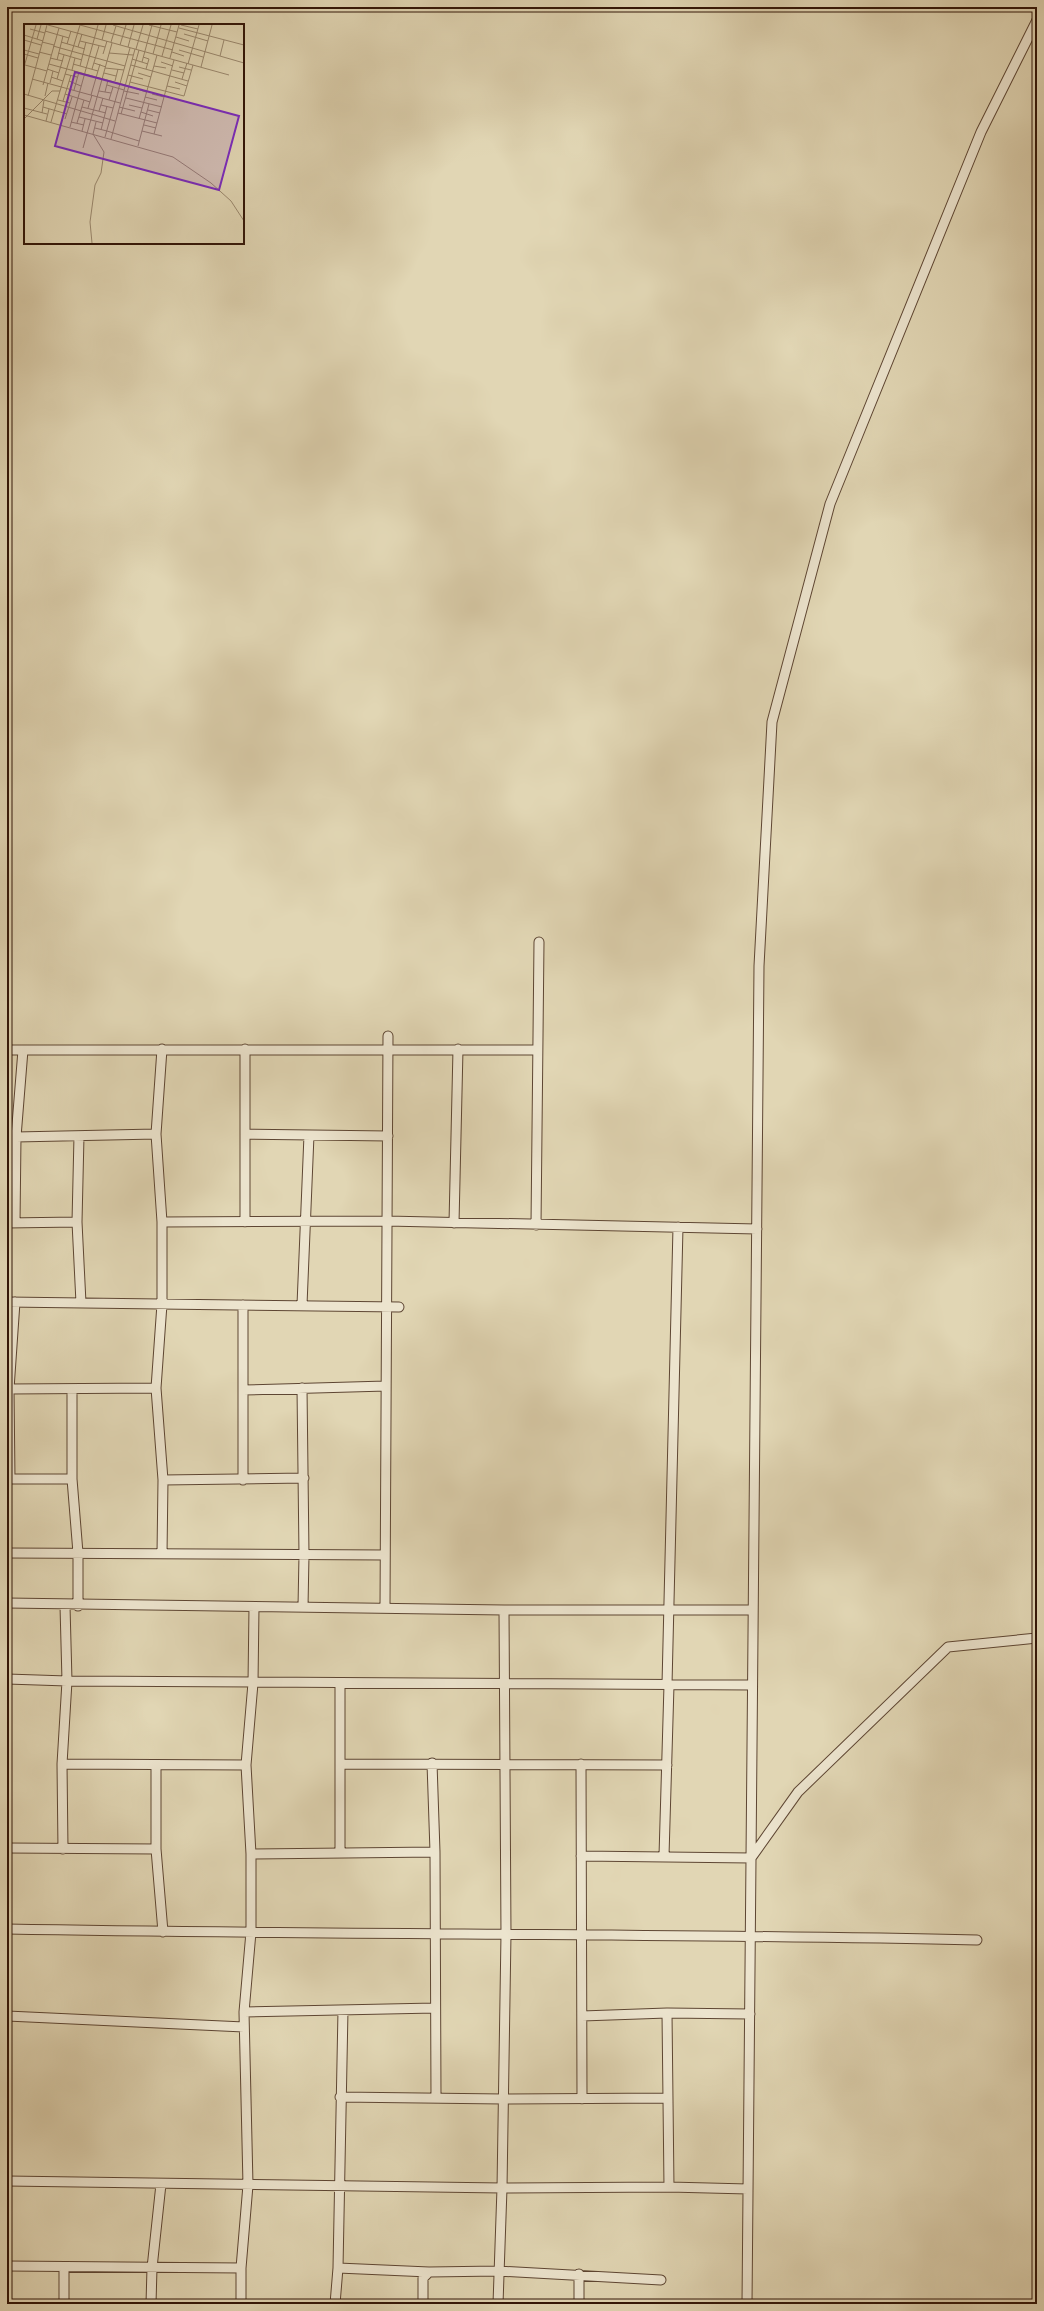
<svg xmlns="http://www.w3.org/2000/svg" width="1044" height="2311" viewBox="0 0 1044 2311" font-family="'Sorts Mill Goudy',serif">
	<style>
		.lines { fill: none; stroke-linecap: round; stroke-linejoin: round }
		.minor-casing { stroke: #5e4633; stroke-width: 11 }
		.minor { stroke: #ece4ce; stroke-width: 9 }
		.inset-road { fill: none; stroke: #9b896f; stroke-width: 1 }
		.view { fill: #7b2cbf; fill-opacity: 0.15; stroke: #7b2cbf; stroke-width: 2 }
		.inset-edge { fill: none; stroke: #331608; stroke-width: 2 }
	</style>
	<rect width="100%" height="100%" fill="#e1d6b4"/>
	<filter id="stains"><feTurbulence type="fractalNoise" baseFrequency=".005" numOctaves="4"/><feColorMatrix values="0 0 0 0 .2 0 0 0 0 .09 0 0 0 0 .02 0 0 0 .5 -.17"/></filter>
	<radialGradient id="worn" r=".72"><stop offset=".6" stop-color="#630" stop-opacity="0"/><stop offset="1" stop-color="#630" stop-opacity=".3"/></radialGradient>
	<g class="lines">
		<defs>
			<path id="minor" d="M162 1049 156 1134 162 1222V1304L156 1388 163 1480 162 1554
				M245 1049V1222
				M7 1050H537
				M245 1134 388 1136
				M79 1136 77 1222 81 1303
				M16 1137 156 1134
				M162 1222 387 1221 757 1229
				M7 1223 77 1222
				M15 1223 16 1137 23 1050
				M454 1223 458 1049
				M536 1225 539 942
				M7 1302 399 1307
				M302 1305 309 1135
				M302 1388 304 1555 303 1607
				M9 1389 156 1388
				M72 1389V1479L78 1553V1606
				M243 1390 386 1386
				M7 1479H72
				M10 1479 9 1389 15 1302
				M163 1480 304 1478
				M243 1480V1305
				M7 1553 385 1555
				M7 1603 504 1610H753
				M385 1608 388 1036
				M7 1679 67 1681 751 1685
				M340 1683V1853
				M667 1685 678 1227
				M432 1763 435 1852 436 2098
				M62 1764 246 1765
				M340 1764 667 1765
				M581 1764 582 2099
				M156 1765V1849L163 1932
				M7 1848 156 1849
				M63 1849 62 1764 67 1681 65 1606
				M251 1854 435 1852
				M581 1856 751 1858 798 1792 948 1647 1037 1638
				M664 1856 669 1685
				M7 1929C330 1935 654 1933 977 1940
				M244 2012 435 2008
				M667 2013 669 2187
				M7 2016 244 2027
				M582 2016 667 2013 750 2014
				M340 2097 503 2099 668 2098
				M7 2181 502 2188 669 2187 748 2189
				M7 2266 241 2268
				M338 2268 429 2272 498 2271 661 2280
				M64 2304V2268
				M151 2304 152 2268 161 2184
				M241 2304V2268L248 2185 244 2012 251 1932V1854L246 1765 253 1683 254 1607
				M335 2304 338 2268 343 2010
				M423 2304V2278L429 2272
				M498 2304 502 2188 506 1934 504 1610
				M579 2304V2274
				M747 2304 759 966 772 722 830 504 981 132 1037 20"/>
		</defs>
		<use href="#minor" class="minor-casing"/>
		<use href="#minor" class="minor"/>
	</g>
	<g transform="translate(24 24)">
		<rect width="220" height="220" fill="#e1d6b4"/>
		<path class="inset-road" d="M24 1 205 51M56 1 149 26M89 1 220 39M125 1 153 8M157 1 174 5M155 4 220 21M6 5 21 9M21 7 45 14M160 10 184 17M0 11 19 17M152 13 165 17M13 15 17 1M0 16 17 21M78 16 82 1M56 17 81 23M18 18 30 21M37 18 61 25M87 18 92 2M43 20 47 7M96 21 102 1M29 22 101 42M54 23 58 10M104 23 110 1M112 25 119 1M0 26 15 30M155 26 179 33M15 28 27 31M148 28 160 32M34 29 58 36M85 29 109 31M0 30 14 34M79 30 83 17M129 30 137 1M138 32 147 1M196 32 200 16M119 33 125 35 122 45M26 34 39 37M146 34 155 1M108 35 124 40M33 36 39 12M118 38 128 1M137 38 149 42M70 39 82 43M25 40 101 61M49 40 74 47M164 40 175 1M1 41 23 47M107 41 164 57M56 42 62 18M130 42 142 44M0 43 12 1M155 43 167 46M177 43 188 1M81 44 100 46M23 45 35 49M68 45 75 22M48 46 51 34M148 46 160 49M80 49 92 52M114 49 127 53M41 50 53 53M104 51 119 55M27 53 39 57M8 55 96 79M33 55 40 31M158 55 163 39M45 57 57 62M91 57 94 45M106 58 160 72 169 41M151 58 163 62M26 59 29 47M19 61 35 4M83 61 100 66M143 62 156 65M110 64 122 68M50 66 55 48M75 67 87 69M100 67 115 70M81 68 84 56M0 70 91 97M41 70 66 78M128 70 140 73M67 71 76 40M4 72 23 1M21 72 24 59M121 73 133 76M102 74 138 83M34 76 46 79M85 76 89 63M39 77 47 51M77 81 89 84M105 81 118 84M19 83 43 90M58 83 82 89M95 83 111 87M0 84 23 90M64 84 68 71M124 86 136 89M75 87 79 74M117 88 129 92M18 89 20 76M94 89 133 99M97 90 115 26M0 91 149 133 187 159 207 177 220 197M55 93 79 99M0 95 28 67H36L56 1M41 95 48 73M115 95 133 31M22 97 25 85M27 98 36 67M47 98 60 101M53 99 60 76M120 101 132 104M46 103 74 1M71 104 83 107M77 106 83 82M58 107 61 95M83 107 115 117M118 107 138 112M130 110 150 36M81 113 106 24M87 115 111 25M114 122 125 80M59 124 88 19M68 219 66 198 71 161 77 149 80 128 69 110 72 98"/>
		<path class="view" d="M51 48 215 92 195 166 31 122Z"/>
		<rect width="220" height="220" class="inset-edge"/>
	</g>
	<rect width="1044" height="2311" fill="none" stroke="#e1d6b4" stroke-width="24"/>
	<rect x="8" y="8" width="1028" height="2295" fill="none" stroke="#331608" stroke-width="2"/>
	<rect x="12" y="12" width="1020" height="2287" fill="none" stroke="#331608"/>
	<rect width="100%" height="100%" filter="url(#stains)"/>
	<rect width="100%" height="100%" fill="url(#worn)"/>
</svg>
